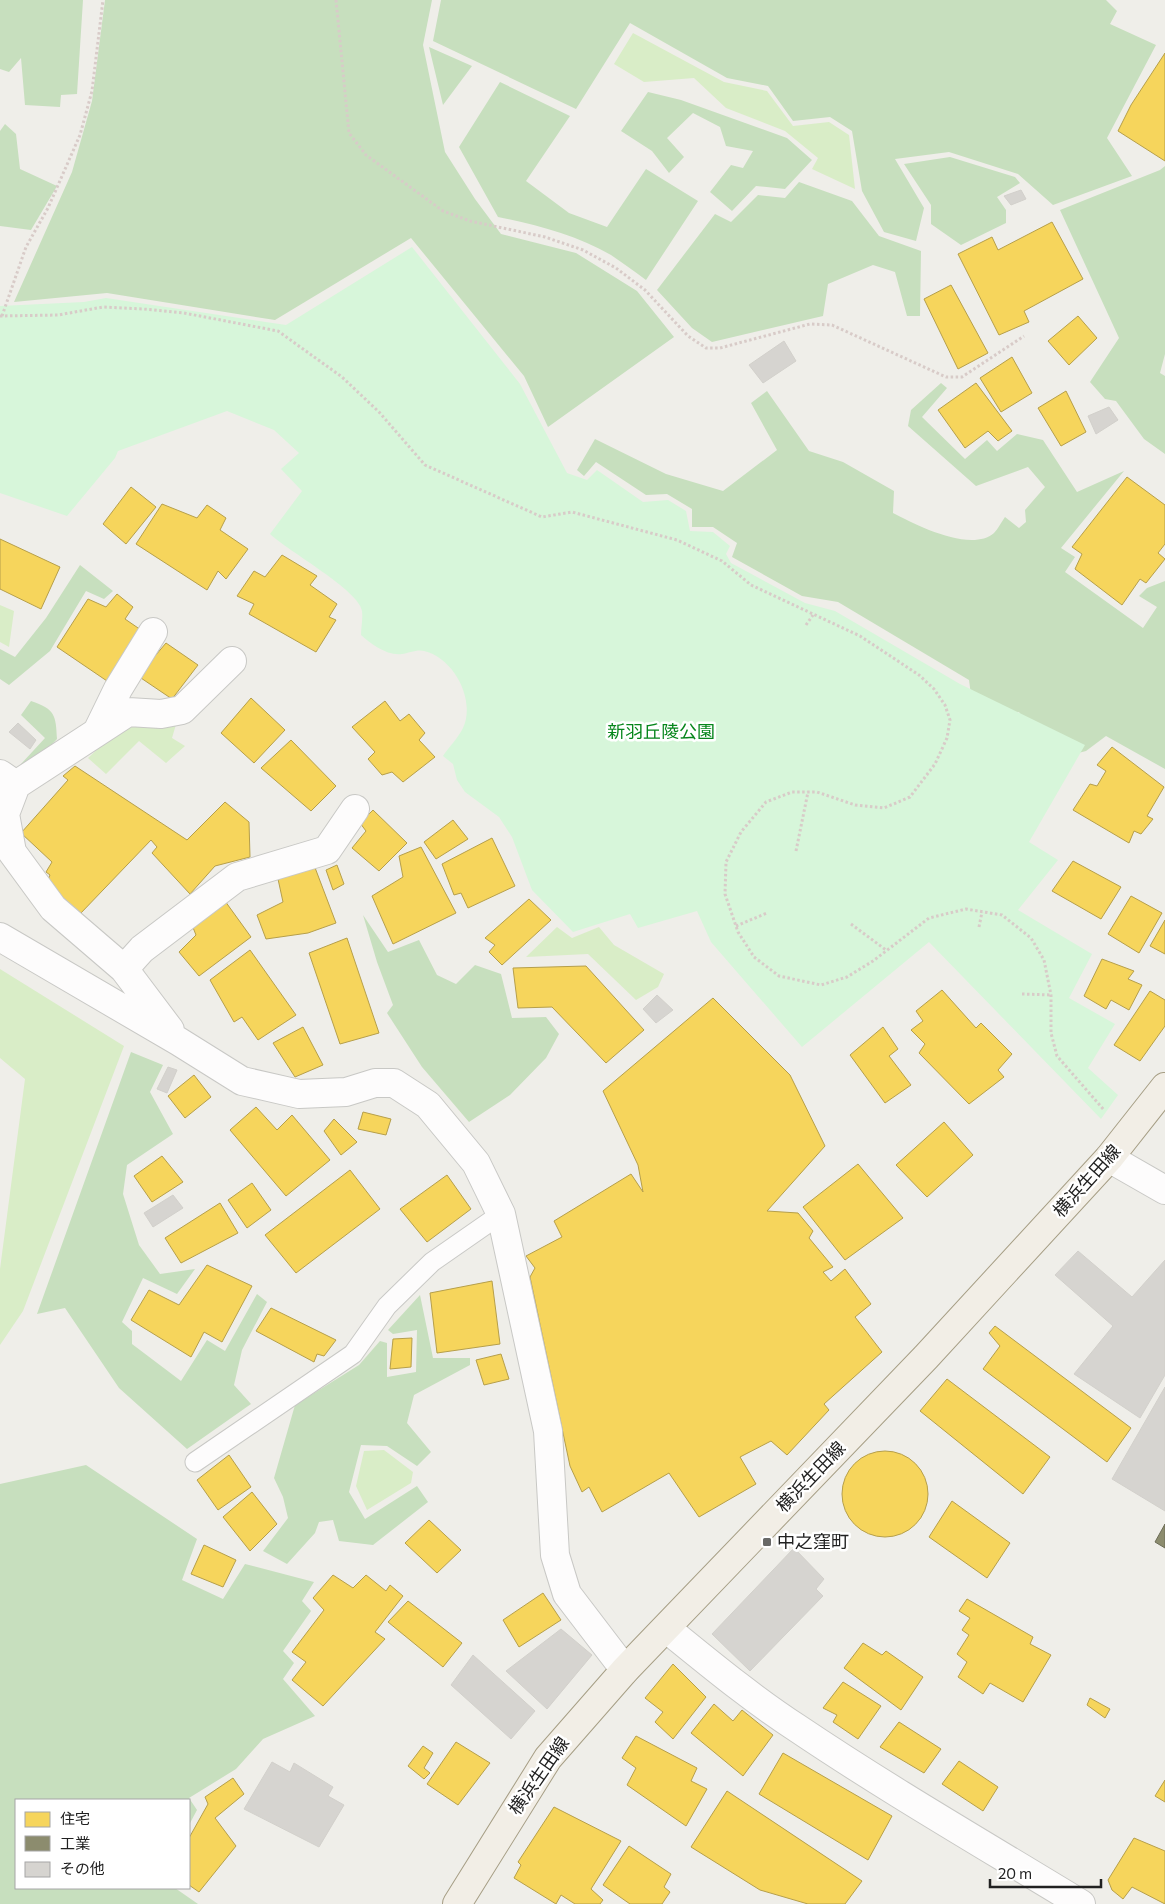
<svg xmlns="http://www.w3.org/2000/svg" width="1165" height="1904" viewBox="0 0 1165 1904" font-family="Commissioner,'Noto Sans JP',sans-serif">
	<style>
		.grass { fill: #d9edc7 }
		.forest { fill: #c7dfbe }
		.park { fill: #d7f6da }
		.homes { fill: #f6d55c; stroke: #b69f4a }
		.industry { fill: #8c8c6e; stroke: #6c6c57 }
		.building { fill: #d6d4d0; stroke: #d2d0cb }
		.lines { fill: none; stroke-linecap: round; stroke-linejoin: round }
		.service-casing { stroke: #c8c8c5; stroke-width: 21 }
		.minor-casing { stroke: #c8c8c5; stroke-width: 30 }
		.tertiary-casing { stroke: #c8c8c5; stroke-width: 30 }
		.primary-casing { stroke: #a69e85; stroke-width: 30 }
		.path { stroke: #d8cbc8; stroke-width: 3; stroke-dasharray: 2.5 2.5; stroke-linecap: butt }
		.service { stroke: #fdfcfc; stroke-width: 19 }
		.minor { stroke: #fdfcfc; stroke-width: 28 }
		.tertiary { stroke: #fdfcfc; stroke-width: 28 }
		.primary { stroke: #f2eee6; stroke-width: 28 }
		.poi-dot { fill: #696967; stroke: #fff; stroke-width: 2 }
		.labels { text-anchor: middle; stroke-width: 5; stroke-linejoin: round; paint-order: stroke }
		.park-label { font-size: 18px; fill: #07861c; stroke: #fff }
		.street-label { font-size: 18px; fill: #212121; stroke: #fff }
		.poi-label { font-size: 18px; fill: #212121; stroke: #fff; text-anchor: start }
	</style>
	<rect width="100%" height="100%" fill="#efeee9"/>
	<path class="grass" d="M633 33 724 82 767 91 793 126 829 122 849 135 855 189 812 169 818 158 785 131 726 108 694 78 644 82 614 64Z
		M0 605 14 611 9 647 0 642Z
		M129 720 177 721 172 738 185 746 166 763 139 741 106 774 88 758Z
		M557 927 572 938 599 927 614 945 664 974 658 987 636 1000 588 954 526 957Z
		M0 969 124 1046 23 1311 0 1345V1269L25 1079 0 1058Z
		M384 1450 413 1472 411 1483 367 1510 356 1486 364 1451Z"/>
	<path class="forest" d="M0 0H83L77 94 61 95 60 107 25 105 21 58 9 72 0 69Z
		M105 0H432L423 45 445 152 475 199 501 234 576 253 637 291 674 337 548 427 524 376 411 238 275 320 107 293 14 302 72 172 92 101Z
		M441 0H1106L1117 11 1110 24 1156 45 1107 138 1132 176 1053 205 1018 174 949 152 895 159 924 208 916 241 884 232 862 191 852 131 830 117 793 121 768 86 727 78 630 23 576 109 433 41Z
		M429 47 472 66 443 105Z
		M500 82 570 116 526 181 569 213 607 227 646 169 698 201 646 280C635 272 623 263 611 255 576 235 537 225 498 217L459 147Z
		M648 92 681 100 787 138 812 160 785 189 756 186 732 211 710 192 731 165 743 168 753 151 726 146 720 127 693 113 667 138 684 157 669 173 652 151 621 131Z
		M5 124 16 134 20 169 57 186 31 230 0 226V131Z
		M950 157 1015 177 1020 183 997 197 1006 210V223L961 245 931 224V205L904 164Z
		M1165 166V354L1160 373 1165 376V454L1144 439 1116 401 1105 399 1090 382 1119 338 1060 210 1160 170Z
		M799 182 852 201 879 236 921 251 920 316H907L895 272 873 265 828 284 823 316 712 342 692 328 657 290 715 214 731 222 758 195 785 198Z
		M941 383 947 388 922 417 965 459 987 440 997 451 1017 434 1043 440 1077 492 1124 471 1061 548 1075 557 1065 572 1143 628 1157 607 1139 596 1147 588 1165 581V769L1106 736 1086 751 1047 761 1019 712 993 717 973 710 969 680 838 602 802 596 732 557 737 543 713 527H692V509L667 494 646 495 596 462 584 476 577 470 595 439 666 474 723 491 777 450 751 403 767 391 809 451 843 462 894 491 893 513C916 525 971 553 994 533 998 529 1002 521 1005 517L1019 528 1026 522 1025 510 1045 487 1028 467 976 486 908 426 911 410Z
		M80 565 113 591 104 599 86 591 50 651 9 685 0 679V649L15 657 46 618Z
		M31 701C55 709 56 715 57 739L29 769 21 764 45 738 21 715Z
		M363 915 388 952 419 940 437 975 456 984 475 965 501 974 512 1018 546 1017 559 1034 546 1058 510 1095 469 1122 422 1067 387 1013 393 1005 377 962Z
		M131 1052 163 1065 150 1092 173 1134 127 1165 123 1194 139 1245 160 1274 195 1269 177 1294 143 1278 122 1322 132 1331V1344L181 1381 207 1340 225 1351 257 1294 267 1302 242 1350 234 1385 251 1404 187 1449 119 1388 65 1308 37 1314Z
		M420 1295 433 1358H470V1365L414 1395 407 1423 431 1452 417 1466 387 1446 361 1445 349 1492 365 1519 417 1486 428 1502 373 1545 339 1541 333 1520 319 1522 315 1533 287 1564 263 1551 288 1518 283 1497 274 1478 295 1405 359 1365 380 1341 387 1343V1377L416 1372 417 1330 393 1334 388 1330Z
		M86 1465 197 1539 182 1580 223 1599 245 1564 314 1582 302 1601 311 1611 283 1651 294 1663 283 1679 315 1716 263 1739 236 1769 189 1798 197 1810 189 1825V1800H16V1888H175L198 1904H0V1484Z"/>
	<path class="park" d="M412 247 520 384 567 473 587 480 597 470 643 502 668 500 686 511 690 531 713 532 730 546 726 554 731 563 805 603 835 611 960 684 1085 745 1029 842 1058 860 1018 910 1092 954 1069 998 1115 1024 1088 1068 1118 1095 1101 1119 929 942 802 1047 711 942 697 911 638 928 630 914 573 932 532 890 512 837 499 817 465 792 457 780 453 764 443 756C449 747 458 738 463 728 476 700 454 658 424 651 418 649 408 653 402 654 387 656 371 644 361 635 361 628 363 619 362 611 359 590 289 552 270 534L302 491 281 469 299 453 274 430 227 411 118 451 115 458 67 516 0 493V306L84 302 106 298 286 325Z"/>
	<path class="homes" d="M1165 53V161L1118 131 1131 105Z
		M1052 222 1083 279 1024 311 1029 322 999 335 958 254 992 237 998 250Z
		M951 285 988 353 958 369 924 299Z
		M1078 316 1097 338 1069 365 1048 341Z
		M1012 357 1032 393 1001 412 980 378Z
		M976 383 1012 431 998 441 988 431 965 448 938 410Z
		M1066 391 1086 432 1061 446 1038 408Z
		M1127 477 1165 505V544L1158 553 1165 559 1146 583 1140 579 1122 605 1075 569 1082 554 1072 547Z
		M131 487 156 507 126 544 103 524Z
		M162 504 197 518 207 505 226 518 220 530 248 549 226 579 218 571 207 590 136 544Z
		M0 539 60 567 41 609 0 589Z
		M282 555 317 576 310 585 337 604 329 617 336 620 316 652 249 614 254 604 237 596 254 571 265 577Z
		M117 594 133 607 125 619 141 630 107 681 57 647 88 599 106 607Z
		M166 643 198 665 172 699 138 676Z
		M251 698 285 730 254 763 221 733Z
		M385 701 400 721 409 714 425 733 419 740 435 757 403 782 392 772 382 775 368 759 375 752 352 727Z
		M291 740 336 786 311 811 261 768Z
		M1112 747 1164 787 1147 816 1153 819 1141 834 1134 831 1129 843 1073 810 1090 784 1097 786 1106 771 1097 765Z
		M75 766 187 840 225 802 249 822 250 857 215 866 190 894 152 853 157 847 151 840 80 914 45 886 50 875 46 872 52 862 21 833 68 780 63 776Z
		M373 810 407 843 379 871 352 848 366 831 360 823Z
		M453 820 468 839 436 859 424 842Z
		M492 838 515 886 468 908 461 893 454 895 442 864Z
		M421 847 456 913 393 944 372 896 403 877 399 856Z
		M1073 861 1121 887 1101 919 1052 891Z
		M314 865 336 923 308 933 266 939 257 915 283 902 278 879Z
		M337 865 344 884 333 890 326 870Z
		M1131 896 1162 913 1139 953 1108 934Z
		M529 899 551 920 502 965 489 952 495 945 485 938Z
		M225 901 251 937 199 976 179 952 196 935 192 925Z
		M1165 920V954L1150 946Z
		M347 938 379 1033 340 1044 309 953Z
		M250 950 296 1015 258 1040 242 1017 234 1022 210 980Z
		M1102 959 1134 971 1128 979 1142 985 1129 1010 1111 1000 1106 1009 1084 996Z
		M586 966 644 1030 606 1063 552 1007 518 1008 513 968Z
		M942 990 976 1028 981 1023 1012 1054 998 1070 1004 1077 969 1104 919 1053 925 1044 911 1030 923 1021 916 1011Z
		M1150 991 1165 1000V1026L1140 1061 1114 1045Z
		M713 998 790 1075 825 1146 767 1211 798 1213 813 1231 809 1238 833 1267 823 1272 831 1281 845 1269 871 1304 855 1317 882 1352 824 1404 829 1410 787 1455 771 1441 740 1457 756 1484 699 1517 669 1473 602 1512 589 1487 582 1492 570 1466 530 1277 535 1268 526 1256 562 1237 554 1221 631 1174 643 1192 638 1165 603 1091Z
		M303 1027 323 1065 295 1077 273 1043Z
		M883 1027 898 1049 889 1056 911 1085 885 1103 850 1055Z
		M194 1075 211 1097 185 1118 168 1096Z
		M256 1107 277 1130 292 1115 330 1160 286 1196 230 1130Z
		M363 1112 391 1119 386 1135 358 1129Z
		M334 1119 357 1142 341 1155 324 1131Z
		M944 1122 973 1155 927 1197 896 1165Z
		M162 1156 183 1182 152 1202 134 1176Z
		M858 1164 903 1218 845 1260 803 1207Z
		M350 1170 380 1209 296 1273 265 1235Z
		M447 1175 471 1209 427 1242 400 1209Z
		M252 1183 271 1210 247 1228 228 1200Z
		M220 1203 238 1233 181 1263 165 1238Z
		M207 1265 252 1286 222 1342 204 1332 191 1357 131 1320 149 1290 179 1305Z
		M492 1281 500 1344 437 1353 430 1293Z
		M271 1308 336 1340 324 1356 317 1354 314 1362 256 1331Z
		M995 1326 1131 1428 1107 1462 983 1369 1000 1346 989 1333Z
		M412 1338 411 1367 390 1369 393 1339Z
		M501 1354 509 1379 484 1385 476 1360Z
		M947 1379 1050 1457 1023 1494 920 1411Z
		M842 1494a43 43 0 1 1 86 0a43 43 0 1 1-86 0Z
		M229 1455 251 1487 218 1510 197 1480Z
		M252 1492 277 1524 250 1551 223 1517Z
		M952 1501 1010 1543 987 1578 929 1537Z
		M429 1520 461 1550 437 1573 405 1543Z
		M204 1545 236 1560 223 1587 191 1574Z
		M333 1575 353 1588 366 1575 386 1591 390 1585 403 1596 375 1632 385 1639 323 1706 292 1680 306 1662 292 1652 324 1610 313 1598Z
		M543 1593 561 1620 519 1647 503 1620Z
		M967 1599 1033 1637 1030 1644 1051 1655 1023 1702 990 1683 983 1694 958 1677 967 1662 957 1654 969 1635 962 1630 970 1618 959 1611Z
		M408 1601 462 1643 443 1667 388 1622Z
		M863 1643 882 1655 886 1651 923 1677 901 1710 844 1668Z
		M673 1664 706 1697 673 1739 655 1722 663 1712 645 1698Z
		M843 1682 881 1706 858 1739 833 1722 837 1715 823 1708Z
		M1090 1698 1110 1709 1105 1718 1087 1705Z
		M714 1704 733 1721 742 1710 773 1735 743 1776 691 1733Z
		M899 1722 941 1749 924 1773 880 1747Z
		M636 1736 697 1768 691 1781 707 1789 686 1826 627 1785 636 1768 622 1758Z
		M456 1742 490 1763 458 1805 427 1784Z
		M423 1746 433 1753 424 1768 430 1773 424 1779 408 1766Z
		M783 1753 892 1816 868 1860 759 1794Z
		M959 1761 998 1787 983 1811 942 1784Z
		M233 1778 244 1794 215 1818 236 1846 199 1892 189 1885V1838L208 1804 205 1797Z
		M1165 1780V1802L1155 1796Z
		M727 1791 862 1881 845 1904H808L760 1890 691 1847Z
		M554 1807 621 1841 591 1889 603 1900 600 1904H575L561 1895 556 1904 514 1878 521 1865 518 1862Z
		M1134 1838 1165 1851V1904L1132 1887 1123 1899 1112 1890 1108 1880Z
		M629 1846 671 1874 664 1887 670 1892 662 1904H630L603 1885Z"/>
	<path class="industry" d="M1165 1524V1548L1155 1542Z"/>
	<path class="building" d="M1021 190 1026 199 1011 205 1004 196Z
		M784 341 796 361 763 383 749 365Z
		M1109 407 1118 420 1096 434 1088 416Z
		M18 723 36 740 30 749 9 732Z
		M657 995 673 1010 656 1023 643 1009Z
		M168 1067 177 1070 167 1093 157 1089Z
		M173 1195 183 1208 153 1227 144 1213Z
		M1078 1251 1132 1297 1165 1260V1375L1140 1418 1074 1374 1113 1326 1055 1275Z
		M1165 1387V1511L1112 1479Z
		M794 1548 824 1579 816 1589 823 1596 750 1671 712 1634Z
		M561 1629 592 1655 547 1709 506 1671Z
		M473 1655 535 1711 511 1739 451 1685Z
		M272 1762 290 1772 294 1763 333 1787 328 1796 344 1805 319 1847 244 1809Z"/>
	<g class="lines">
		<defs>
			<path id="service" d="M195 1462 353 1354 387 1306 432 1262 501 1214"/>
			<path id="minor" d="M97 732 118 689 153 632
				M0 774 16 785 5 814 12 852 53 908 124 969 170 1030
				M16 785 128 712 161 714 182 710 232 661
				M0 937 178 1041 242 1081 299 1094 346 1092 375 1083H394L428 1105 476 1163 501 1214 548 1431 555 1555 567 1594 625 1670
				M124 969 142 949 237 877 327 850 355 809
				M667 1629C709 1663 751 1698 797 1728 889 1790 986 1846 1081 1904"/>
			<path id="tertiary" d="M1109 1158 1165 1190"/>
			<path id="primary" d="M457 1904 548 1758 625 1670 926 1357 1109 1158 1165 1087"/>
		</defs>
		<use href="#service" class="service-casing"/>
		<use href="#minor" class="minor-casing"/>
		<use href="#tertiary" class="tertiary-casing"/>
		<use href="#primary" class="primary-casing"/>
		<path class="path" d="M336 0 349 133 366 155 443 211 470 221 545 237 583 250 616 268 645 290 688 336 706 348H720L810 324 832 325 946 377H962L1024 336
			M0 316 58 315 103 307 143 309 184 313 278 331 342 377 379 412 425 465 542 517 572 512 677 540 722 561 751 585 860 636 919 675 934 689 945 705 950 720 947 738 935 764 910 797 884 808 855 805 817 792H792L766 802 741 832 726 862 725 894 738 932 754 957 779 976 821 985 847 977 873 961 929 918 966 909 1002 915 1031 938 1044 960 1051 995V1033L1057 1056 1104 1110
			M2 316 26 247 48 208 80 135 92 91 103 0
			M806 625 813 615
			M796 851 808 792
			M851 924 886 950
			M736 926 767 913
			M979 927 982 912
			M1022 994 1051 995"/>
		<use href="#service" class="service"/>
		<use href="#minor" class="minor"/>
		<use href="#tertiary" class="tertiary"/>
		<use href="#primary" class="primary"/>
	</g>
	<rect class="poi-dot" x="762" y="1537" width="10" height="10" rx="2.5"/>
	<g class="labels">
		<g class="park-label">
			<text x="661" y="738">新羽丘陵公園</text>
		</g>
		<g class="street-label">
			<text transform="translate(1087 1181) rotate(-48)" y="6">横浜生田線</text>
			<text transform="translate(811 1477) rotate(-46)" y="6">横浜生田線</text>
			<text transform="translate(539 1776) rotate(-55)" y="6">横浜生田線</text>
		</g>
		<g class="poi-label">
			<text x="777" y="1548">中之窪町</text>
		</g>
	</g>
	<rect x="15" y="1799" width="175" height="90" fill="#ffffff" stroke="#a6a6a6"/>
	<rect x="25" y="1812" width="25" height="15" fill="#f6d55c" stroke="#a6a6a6"/>
	<text x="60" y="1824" font-size="15" fill="#212121">住宅</text>
	<rect x="25" y="1836" width="25" height="15" fill="#8c8c6e" stroke="#a6a6a6"/>
	<text x="60" y="1849" font-size="15" fill="#212121">工業</text>
	<rect x="25" y="1862" width="25" height="15" fill="#d6d4d0" stroke="#a6a6a6"/>
	<text x="60" y="1874" font-size="15" fill="#212121">その他</text>
	<path d="M990 1879v8h111v-8" fill="none" stroke="#212121" stroke-width="2.5"/>
	<text x="998" y="1879" font-size="15" fill="#212121" stroke="#ffffff" stroke-width="4" paint-order="stroke">20 m</text>
</svg>
